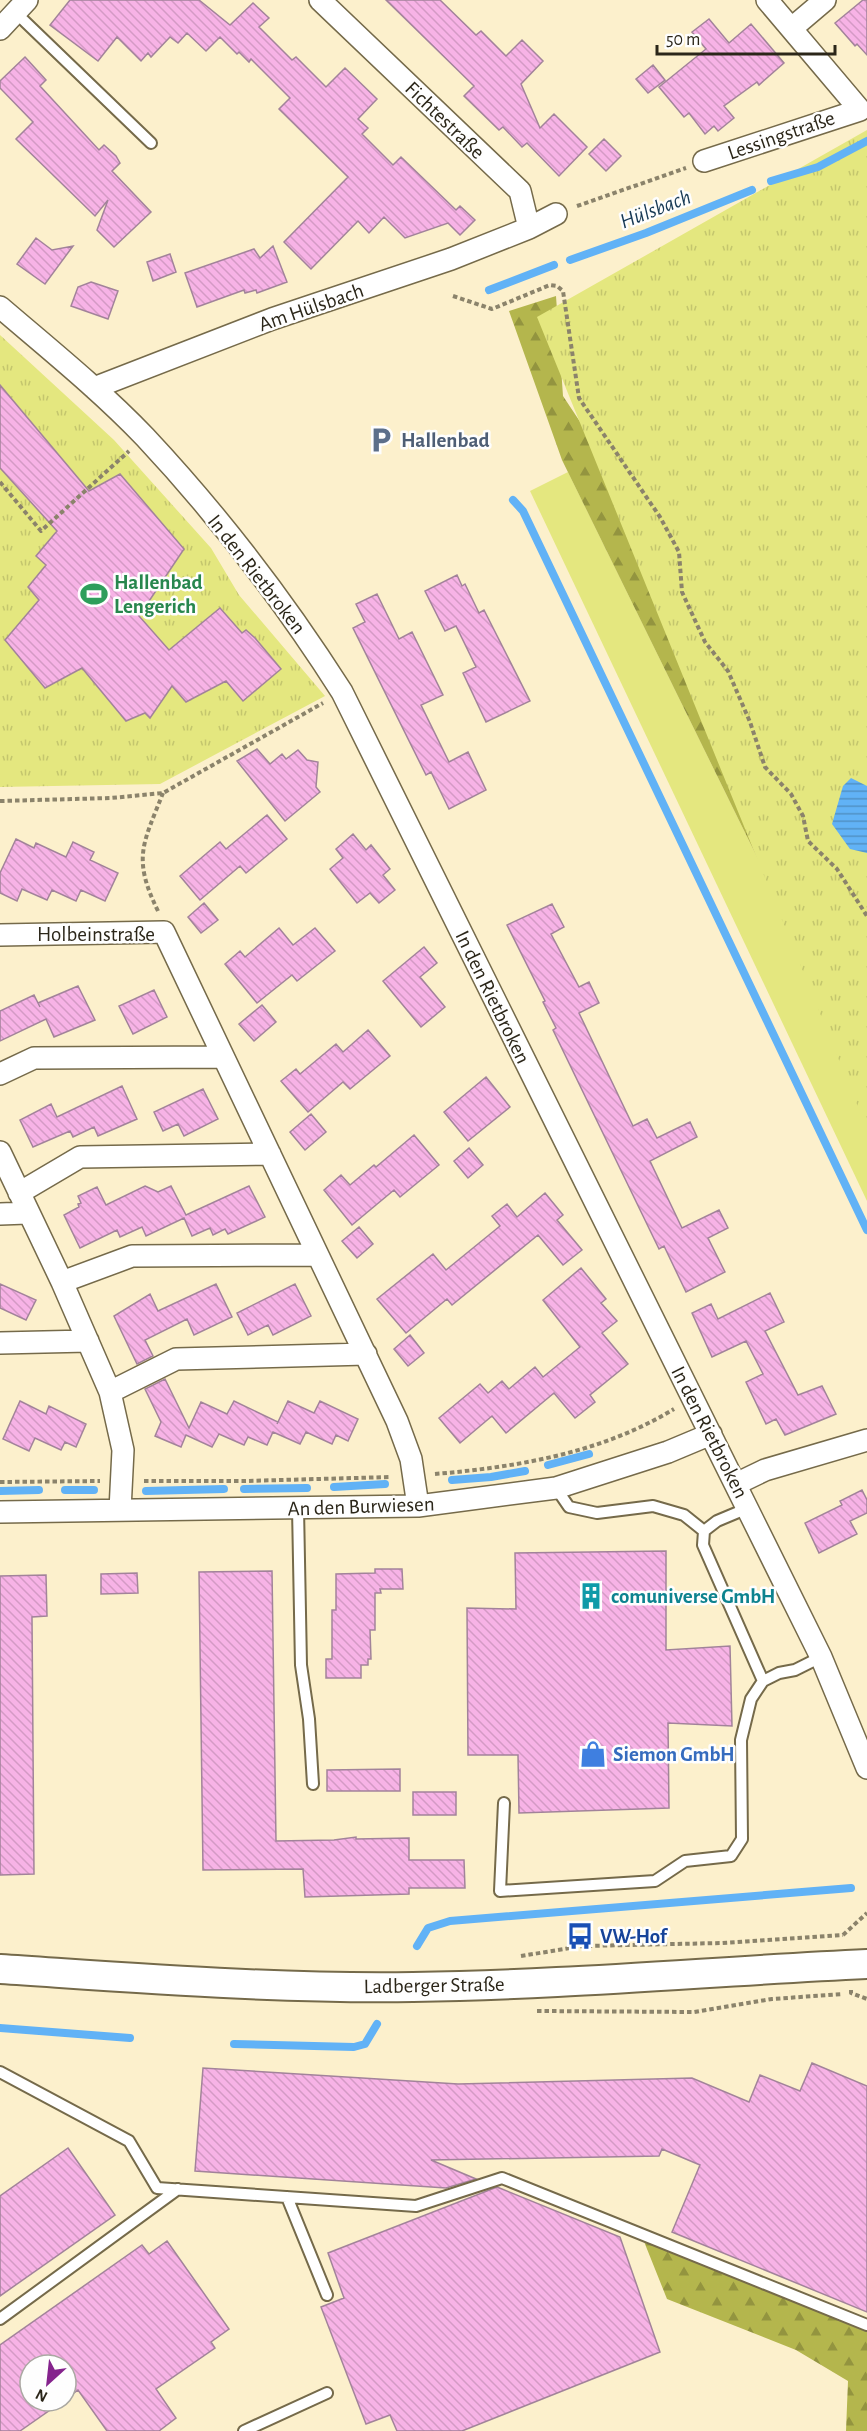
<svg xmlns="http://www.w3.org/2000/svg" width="867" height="2431" viewBox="0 0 867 2431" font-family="'Alegreya Sans',sans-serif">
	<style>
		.green { fill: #e4e77f }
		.forest { fill: url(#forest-firs) }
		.park { fill: url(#park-tufts) }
		.water { fill: url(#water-rules) }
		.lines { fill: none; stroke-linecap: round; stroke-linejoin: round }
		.stream { stroke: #61b2f6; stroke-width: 8 }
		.building { fill: url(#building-back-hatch); stroke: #a2839a; stroke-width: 1.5 }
		.service-casing { stroke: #756a4a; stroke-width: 14 }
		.minor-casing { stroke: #756a4a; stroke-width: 24 }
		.secondary-casing { stroke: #756a4a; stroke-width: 32 }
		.path { stroke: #8b836b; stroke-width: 4; stroke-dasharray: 4.5 3; stroke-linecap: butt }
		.service { stroke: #fff; stroke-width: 10 }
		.minor { stroke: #fff; stroke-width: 21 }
		.secondary { stroke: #fff; stroke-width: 28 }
		.labels { text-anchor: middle; stroke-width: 5; stroke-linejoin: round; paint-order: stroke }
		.street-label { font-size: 21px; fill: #2b2619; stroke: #fefefe }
		.service-label { font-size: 21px; font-weight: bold; fill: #4e5e75; stroke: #fefefe; text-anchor: start }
		.leisure-label { font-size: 21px; font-weight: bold; fill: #27864d; stroke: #fefefe; text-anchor: start }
		.culture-label { font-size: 21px; font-weight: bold; fill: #0d838f; stroke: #fefefe; text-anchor: start }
		.shop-label { font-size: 21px; font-weight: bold; fill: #366cbe; stroke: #fefefe; text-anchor: start }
		.transit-label { font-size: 21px; font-weight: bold; fill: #164399; stroke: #fefefe; text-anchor: start }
		.water-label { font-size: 22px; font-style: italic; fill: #173954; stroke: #fefefe }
	</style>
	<defs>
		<pattern id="forest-firs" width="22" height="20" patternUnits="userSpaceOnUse" patternTransform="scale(1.5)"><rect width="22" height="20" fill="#b4b64d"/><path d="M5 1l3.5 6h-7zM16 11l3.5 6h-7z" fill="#93943f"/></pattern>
		<pattern id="park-tufts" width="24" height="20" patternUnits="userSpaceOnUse" patternTransform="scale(1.5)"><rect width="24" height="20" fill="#e4e77f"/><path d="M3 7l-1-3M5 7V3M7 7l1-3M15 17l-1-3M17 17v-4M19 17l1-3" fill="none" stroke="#c4c66d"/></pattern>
		<pattern id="water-rules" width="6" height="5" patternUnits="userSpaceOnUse" patternTransform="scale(1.5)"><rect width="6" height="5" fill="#61b2f6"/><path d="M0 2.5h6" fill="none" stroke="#5091c6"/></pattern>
		<pattern id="building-back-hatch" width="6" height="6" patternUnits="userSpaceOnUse" patternTransform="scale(1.5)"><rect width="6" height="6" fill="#f7b3e6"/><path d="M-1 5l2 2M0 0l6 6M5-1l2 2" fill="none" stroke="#d49ac5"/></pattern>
	</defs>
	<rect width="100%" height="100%" fill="#fcf0cc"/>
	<path class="green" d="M568 472 867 1081V1201L530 491Z"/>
	<path class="forest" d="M556 296 563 396 665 550 867 1081 562 460 509 311Z
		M643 2239 867 2332V2431H846L848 2381 796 2350 667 2299Z"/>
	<path class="park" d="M867 130V1129L537 317Z
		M0 335 114 440 211 548 239 595 325 696 160 784 0 787Z"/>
	<path class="water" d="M851 778 867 786V853L850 849 832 824 843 786Z"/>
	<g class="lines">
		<path class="stream" d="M771 181 818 167 867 141
			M570 260 646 233 752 190
			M489 290 554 265
			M513 500 523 511 867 1230
			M548 1465 589 1454
			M452 1480 491 1477 525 1471
			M334 1487 385 1484
			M244 1489 307 1488
			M65 1490H94
			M0 1491 39 1490
			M146 1491 224 1489
			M417 1946 428 1928 450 1921 851 1888
			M0 2028 130 2038
			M234 2044 354 2047 365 2044 377 2024"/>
	</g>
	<path class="building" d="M70 0H199L230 25 253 3 269 18 259 27 292 60 296 57 326 87 345 68 377 99 358 119 368 128 362 134 393 165 401 157 456 210 460 206 475 220 460 235 448 223 405 238 384 217 369 233 358 221 311 269 284 242 348 177 279 109 290 98 251 59 249 62 239 52 237 54 220 37 206 51 187 33 178 43 170 37 151 57 148 53 141 61 117 37 98 61 50 25Z
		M386 0H440L476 35 481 31 506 56 522 40 543 61 521 84 540 128 554 114 587 147 559 176 527 143 522 147 503 127 499 130 464 96 474 86Z
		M863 0H867V55L857 44 855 46 835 23Z
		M709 19 729 43 751 24 784 63 759 85 757 82 724 106 734 118 718 131 714 126 705 134 689 113 684 117 659 87 706 49 692 32Z
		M25 57 46 80 40 86 99 150 104 145 116 156 120 163 112 171 151 212 114 247 97 230 108 200 95 216 16 139 33 122 0 88V81Z
		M653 65 665 80 648 93 636 79Z
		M604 139 621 156 606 171 589 154Z
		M36 238 52 250 73 246 45 284 17 264Z
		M273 246 287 282 257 293 256 290 245 293 244 290 197 307 185 273 254 249 260 258Z
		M170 254 176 272 153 281 147 262Z
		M91 282 118 291 108 319 71 306 78 287Z
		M0 385 89 491 120 474 184 549 139 616 169 650 220 608 242 633 246 630 255 638 281 669 243 701 226 681 186 702 172 686 150 718 145 713 126 721 82 668 45 688 5 640 39 600 28 587 46 565 36 556 57 531 0 468Z
		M457 575 462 586 465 584 479 613 484 610 530 701 486 722 463 673 476 667 456 626 445 631 425 591Z
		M377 594 399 639 412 632 443 695 421 705 449 762 468 752 486 790 449 809 431 772 426 775 353 628 365 622 356 604Z
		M257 749 270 764 282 754 286 759 298 750 307 760 318 762 316 787 320 792 285 821 237 761Z
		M267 815 287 839 246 873 240 866 200 900 180 876 220 842 226 849Z
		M353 834 366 850 371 845 390 869 383 875 395 890 379 903 370 893 357 903 330 869 343 858 336 849Z
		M16 839 34 848 36 843 66 857 73 842 94 852 90 860 118 873 105 901 81 890 76 901 52 890 47 900 22 889 17 901 0 893V873Z
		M204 903 218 920 201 933 188 917Z
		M552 904 564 927 551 934 579 987 589 982 599 1003 579 1013 633 1126 647 1119 657 1138 690 1122 697 1137 650 1161 682 1228 719 1210 728 1228 708 1238 725 1272 686 1292 664 1246 659 1249 553 1030 556 1028 543 1002 545 1001 507 925Z
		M279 928 293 945 315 928 335 951 297 981 292 975 257 1003 225 964 240 951 245 957Z
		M424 947 437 963 420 977 445 1007 421 1027 383 981Z
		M78 986 95 1020 54 1037 46 1019 0 1041V1011L34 995 40 1007 38 1003Z
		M154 990 167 1017 133 1034 119 1006Z
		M262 1005 276 1022 254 1041 239 1024Z
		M368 1030 390 1056 350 1089 343 1082 308 1112 281 1081 296 1069 300 1074 336 1044 343 1052Z
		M486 1077 510 1107 468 1141 444 1112Z
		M122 1086 137 1119 98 1136 94 1127 73 1137 70 1131 33 1147 20 1120 51 1104 57 1117Z
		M203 1089 218 1119 184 1136 178 1124 163 1131 154 1112Z
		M311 1114 326 1132 305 1150 290 1132Z
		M414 1135 439 1165 400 1197 394 1190 352 1225 324 1190 341 1175 350 1185 374 1165 376 1167Z
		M469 1148 483 1165 468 1178 454 1161Z
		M145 1186 158 1192 171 1186 186 1215 249 1186 265 1217 228 1234 225 1229 213 1235 210 1228 192 1236 184 1218 146 1236 142 1227 120 1237 117 1230 80 1248 64 1215 79 1207 78 1204 81 1203 78 1196 97 1187 106 1205Z
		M545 1193 563 1215 557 1220 582 1250 563 1265 538 1235 452 1305 447 1299 406 1333 377 1299 433 1254 446 1270 500 1226 492 1216 507 1204 517 1217Z
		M359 1227 373 1244 357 1258 342 1241Z
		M581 1268 606 1299 601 1303 617 1321 602 1333 628 1364 590 1395 595 1402 575 1418 554 1393 506 1433 492 1416 460 1443 439 1418 480 1384 488 1393 502 1381 509 1389 535 1367 543 1377 580 1347 543 1300Z
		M0 1284 36 1300 26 1320 0 1308Z
		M216 1284 232 1317 194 1335 187 1319 145 1340 153 1356 137 1364 114 1316 150 1294 158 1311Z
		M295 1284 311 1316 273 1335 268 1325 248 1335 237 1313Z
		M770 1293 784 1322 765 1331 798 1395 822 1386 836 1414 785 1435 776 1419 766 1424 746 1382 763 1374 746 1341 712 1357 692 1313 711 1304 718 1319Z
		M410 1335 424 1353 408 1366 394 1349Z
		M165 1379 189 1428 201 1402 227 1414 234 1401 278 1422 277 1424 288 1401 314 1413 320 1401 358 1419 348 1441 336 1435 332 1444 306 1432 300 1444 273 1432 267 1445 248 1437 244 1445 219 1434 212 1447 186 1435 181 1447 155 1436 161 1422 145 1389Z
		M20 1401 46 1414 49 1406 86 1424 76 1447 65 1442 61 1450 35 1438 29 1451 3 1439Z
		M862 1490 867 1500V1513L850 1521 857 1534 819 1553 805 1523 842 1505 840 1501Z
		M666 1551V1650L730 1646 732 1726 668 1723 669 1808 519 1813 518 1755H468L467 1608 516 1609 515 1553Z
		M375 1569H402L403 1589H380L381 1593H375V1630H370L371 1659H368V1665H361V1678H326V1659H332V1610H336V1574L375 1573Z
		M272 1571 276 1841 334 1840 356 1837V1839L409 1838V1860H464L465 1888H409V1894L305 1897 303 1869 203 1870 199 1572Z
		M137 1573 138 1593 101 1594V1574Z
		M46 1575 47 1616 32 1617 34 1874 0 1875V1576Z
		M400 1769V1791H327V1770Z
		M413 1792H456V1815H413Z
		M812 2063 867 2086V2312L672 2232 700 2165 662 2149 659 2156 431 2160 476 2179 446 2188 195 2171 203 2068 458 2084 692 2078 749 2102 760 2075 800 2091Z
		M68 2148 115 2215 0 2296V2196Z
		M497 2187 620 2237 660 2352 462 2431H397L390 2415 366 2424 321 2307 344 2298 328 2253Z
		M167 2241 229 2329 211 2342 215 2348 156 2389 176 2418 159 2431H107L78 2390 66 2399V2365H30V2401H63L20 2431H0V2345L142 2245 149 2254Z"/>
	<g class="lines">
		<defs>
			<path id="service" d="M16 13 151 143
				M556 1488 569 1507 597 1513 653 1506 684 1515 704 1531
				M298 1508 301 1665 309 1719 313 1784
				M748 1508 717 1521 704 1531 703 1545 763 1681
				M504 1803 500 1891 655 1881 685 1861 731 1856 742 1839 741 1740 751 1699 763 1681 779 1673 795 1670 821 1657
				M0 2072 129 2141 157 2188 416 2206 502 2178 867 2325
				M287 2197 327 2295
				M0 2319 178 2189
				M244 2431 327 2393"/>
			<path id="minor" d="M320 0 520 191 529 228 556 214
				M792 28 825 0
				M0 29 27 0
				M704 161 860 110 767 0
				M0 307C49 349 100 390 145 437 219 516 284 601 342 692L821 1657 867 1768
				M94 388 272 319 451 259 529 228
				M0 935 164 932 397 1421 411 1459 418 1506
				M0 1074 34 1058 222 1057
				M0 1152 62 1282 110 1392 123 1450 120 1510
				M19 1193 80 1157 270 1154
				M0 1214 27 1213
				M62 1282 132 1256 317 1255
				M0 1343 88 1341
				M110 1392 176 1359 366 1354
				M736 1484 765 1470 867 1440
				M0 1512 418 1506 556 1488 668 1452 711 1434"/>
			<path id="secondary" d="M0 1969C138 1978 275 1989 413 1987 565 1985 716 1971 867 1964"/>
		</defs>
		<use href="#service" class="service-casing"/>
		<use href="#minor" class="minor-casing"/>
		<use href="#secondary" class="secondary-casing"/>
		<path class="path" d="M577 206 686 168
			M453 296 492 309 550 285 557 286 563 291 579 398 660 517 679 552 682 592 705 642 728 671 750 722 765 767 791 794 803 816 808 841 837 869 867 916
			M0 482 41 531 129 451
			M0 801 111 798 163 793 323 703
			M158 911C132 858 143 844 163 793
			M435 1474C517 1467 602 1453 674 1409
			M144 1481H245L391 1477
			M0 1482 100 1481
			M843 1935 867 1913
			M521 1956 583 1946 722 1943 843 1935
			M851 1990V1993L867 1999
			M537 2011 694 2012 772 1999 843 1994"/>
		<use href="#service" class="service"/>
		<use href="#minor" class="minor"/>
		<use href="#secondary" class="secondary"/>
	</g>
	<defs>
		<symbol id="parking-bare" viewBox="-9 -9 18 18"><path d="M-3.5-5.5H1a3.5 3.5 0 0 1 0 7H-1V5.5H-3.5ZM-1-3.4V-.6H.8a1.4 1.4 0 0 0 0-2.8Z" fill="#5c6f8a" stroke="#fefefe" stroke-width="2.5" paint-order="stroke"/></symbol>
		<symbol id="stadium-bare" viewBox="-9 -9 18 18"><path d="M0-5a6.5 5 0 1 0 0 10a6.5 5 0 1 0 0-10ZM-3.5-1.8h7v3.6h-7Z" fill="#2e9e5b" stroke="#fefefe" stroke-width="2.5" paint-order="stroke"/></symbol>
		<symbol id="building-bare" viewBox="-9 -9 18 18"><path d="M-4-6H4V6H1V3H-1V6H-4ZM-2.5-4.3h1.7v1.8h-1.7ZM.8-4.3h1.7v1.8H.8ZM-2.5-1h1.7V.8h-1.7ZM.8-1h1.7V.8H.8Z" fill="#0f9aa8" stroke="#fefefe" stroke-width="2.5" paint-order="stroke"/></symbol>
		<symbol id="shop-bare" viewBox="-9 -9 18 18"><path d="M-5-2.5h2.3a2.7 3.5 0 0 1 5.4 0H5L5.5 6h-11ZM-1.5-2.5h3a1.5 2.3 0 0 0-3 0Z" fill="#3f7fe0" stroke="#fefefe" stroke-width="2.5" paint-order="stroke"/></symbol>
		<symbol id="bus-bare" viewBox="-9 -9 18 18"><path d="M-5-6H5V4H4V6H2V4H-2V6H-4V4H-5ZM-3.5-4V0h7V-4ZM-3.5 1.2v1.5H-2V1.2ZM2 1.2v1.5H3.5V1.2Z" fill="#1a4fb4" stroke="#fefefe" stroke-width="2.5" paint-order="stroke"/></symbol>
	</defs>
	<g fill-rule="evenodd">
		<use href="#parking-bare" x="362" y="421" width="38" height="38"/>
		<use href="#stadium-bare" x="75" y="575" width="38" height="38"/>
		<use href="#building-bare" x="572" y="1577" width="38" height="38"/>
		<use href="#shop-bare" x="574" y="1735" width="38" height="38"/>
		<use href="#bus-bare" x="561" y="1917" width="38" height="38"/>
	</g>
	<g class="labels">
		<g class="street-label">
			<text transform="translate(445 120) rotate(44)" y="7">Fichtestraße</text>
			<text transform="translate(781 135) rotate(-19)" y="7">Lessingstraße</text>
			<text transform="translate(311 307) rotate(-19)" y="7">Am Hülsbach</text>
			<text transform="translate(257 574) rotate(52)" y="7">In den Rietbroken</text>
			<text x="96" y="941">Holbeinstraße</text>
			<text transform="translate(493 997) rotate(64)" y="7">In den Rietbroken</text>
			<text transform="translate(710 1432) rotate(63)" y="7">In den Rietbroken</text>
			<text transform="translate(361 1506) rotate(-2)" y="7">An den Burwiesen</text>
			<text transform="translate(434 1985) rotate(-1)" y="7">Ladberger Straße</text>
		</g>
		<g class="service-label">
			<text x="401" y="447">Hallenbad</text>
		</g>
		<g class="leisure-label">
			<text x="114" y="589">Hallenbad<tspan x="114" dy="24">Lengerich</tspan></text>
		</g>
		<g class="culture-label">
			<text x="611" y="1603">comuniverse GmbH</text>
		</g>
		<g class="shop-label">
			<text x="613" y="1761">Siemon GmbH</text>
		</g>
		<g class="transit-label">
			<text x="600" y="1943">VW-Hof</text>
		</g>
		<g class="water-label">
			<text transform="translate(655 208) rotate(-21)" y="8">Hülsbach</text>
		</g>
	</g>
	<g transform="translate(48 2383) rotate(207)"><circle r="28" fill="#fefefe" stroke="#aaa8a2" stroke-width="1.5"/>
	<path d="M0-4.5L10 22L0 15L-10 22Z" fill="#85238d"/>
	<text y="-9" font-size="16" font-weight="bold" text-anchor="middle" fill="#2b2619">N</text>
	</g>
	<path d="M657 45v9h178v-9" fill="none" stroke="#2b2619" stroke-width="3"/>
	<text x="666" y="45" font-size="18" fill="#2b2619" stroke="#fefefe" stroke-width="4.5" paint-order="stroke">50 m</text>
</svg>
